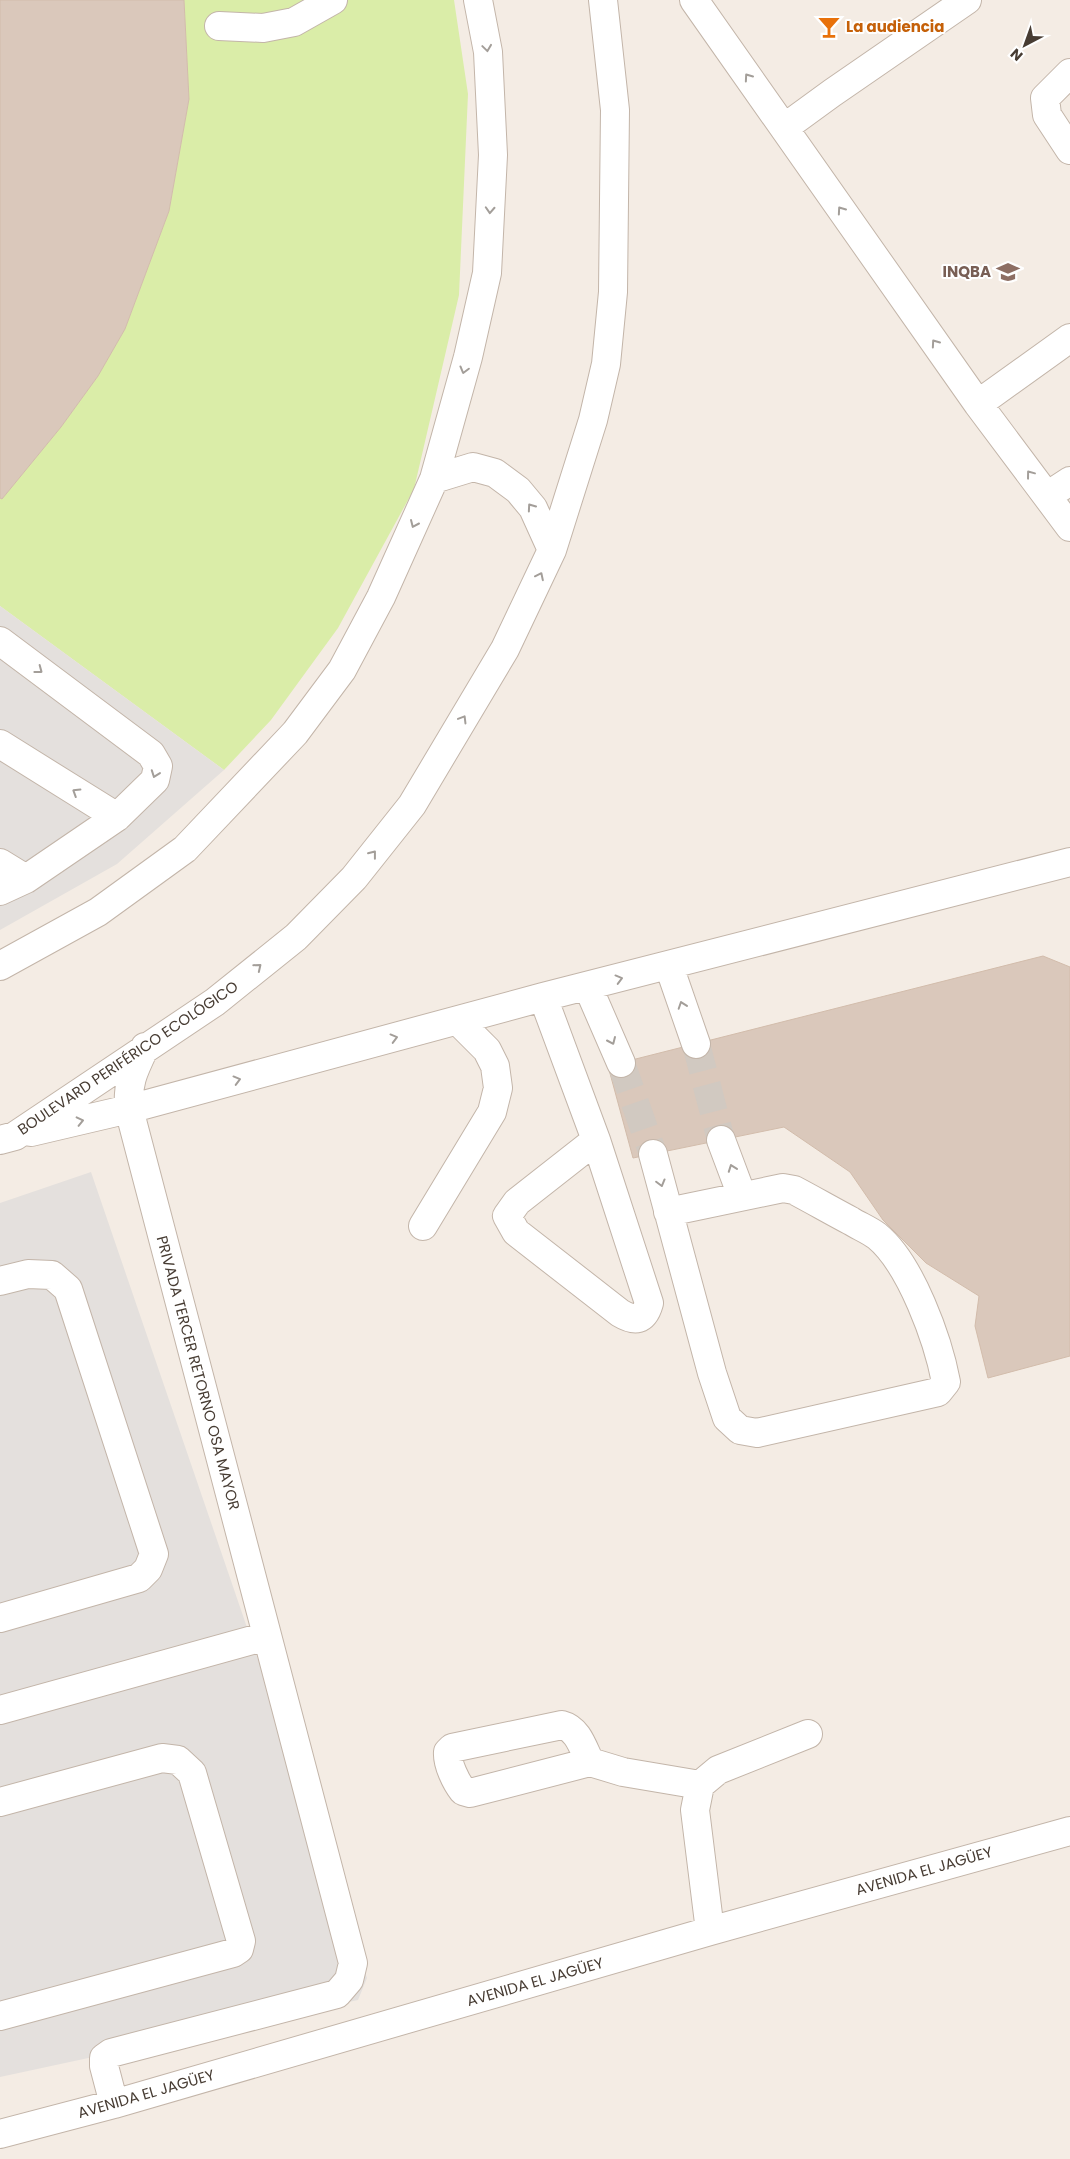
<svg xmlns="http://www.w3.org/2000/svg" width="1070" height="2159" viewBox="0 0 1070 2159" font-family="Poppins,sans-serif">
	<style>
		.green { fill: #daeda8 }
		.parking { fill: #e4e0dd }
		.building { fill: #dac8bb; stroke: #d2bcab }
		.lines { fill: none; stroke-linecap: round; stroke-linejoin: round }
		.minor-tunnel { stroke: #d1c9c1; stroke-width: 28; stroke-dasharray: 28 14; stroke-linecap: butt }
		.minor-casing { stroke: #c3b5a9; stroke-width: 30 }
		.minor { stroke: #fff; stroke-width: 28 }
		.oneway { stroke: #a39e99 }
		.labels { text-anchor: middle; stroke-width: 4; stroke-linejoin: round; paint-order: stroke }
		.food-label { font-size: 15px; font-weight: bold; fill: #c56008; stroke: #fff; text-anchor: start }
		.education-label { font-size: 15px; font-weight: bold; fill: #785e54; stroke: #fff; text-anchor: end }
		.street-label { font-size: 15px; fill: #473c33; stroke: #fff }
	</style>
	<rect width="100%" height="100%" fill="#f4ece4"/>
	<path class="green" d="M184 0H454L468 94 459 295 414 489 338 628 271 720 224 770 0 606V498L2 499 61 427 98 376 125 329 169 211 189 99Z"/>
	<path class="parking" d="M0 606 224 770 117 864 0 930Z
		M91 1172 367 1978 358 2000 0 2077V1203Z"/>
	<path class="building" d="M0 0H184L189 99 169 211 125 329 98 376 61 427 2 499 0 498Z
		M1043 956 1070 967V1356L988 1378 975 1326 979 1296 926 1263 883 1220 850 1172 784 1127 633 1158 608 1066Z"/>
	<g class="lines">
		<path class="minor-tunnel" d="M696 1044 721 1140
			M621 1063 653 1154"/>
		<defs>
			<path id="minor" d="M694 0 978 404 1070 527
				M219 26 263 28 294 22 333 0
				M1070 73 1045 98 1047 115 1070 150
				M784 128 832 93 967 0
				M978 404 1070 338
				M434 479 473 467 495 473 518 490 533 508 552 550
				M1047 496 1070 481
				M0 641 151 754 158 766 155 780 117 817 26 879 0 891
				M0 744 117 817
				M0 863 26 879
				M0 966 98 912 185 849 295 733 342 670 381 597 434 479 468 357 487 273 493 155 488 52 478 0
				M669 966 696 1044
				M588 987 621 1063
				M543 997 596 1140 649 1303C644 1321 635 1322 620 1313L516 1232 507 1216 517 1202 596 1140
				M31 1132 129 1109 543 997 1070 862
				M0 1140 15 1136 215 1002 296 937 354 878 412 805 505 649 552 550 593 420 606 364 613 292 615 110 603 0
				M721 1140 742 1196
				M653 1154 712 1373 727 1418 740 1430 757 1433 938 1392 946 1382C938 1340 911 1264 877 1236 869 1230 859 1226 851 1221 832 1211 813 1200 794 1190L783 1188 668 1212
				M423 1226 492 1112 498 1088 495 1066 487 1050 458 1021
				M0 1281 28 1274 52 1275 68 1289 154 1554 148 1569 139 1578 0 1618
				M0 1710 267 1636
				M590 1762C583 1748 578 1729 562 1725L452 1748 448 1752C447 1764 456 1782 463 1791L470 1793 590 1762 623 1772 700 1785
				M0 1802 162 1758 178 1760 192 1773 241 1941 239 1949 233 1953 0 2016
				M710 1931 695 1810 700 1785 718 1770 808 1734
				M114 2104 104 2066V2058L111 2053 337 1994 349 1980 353 1963 129 1109C127 1083 134 1070 145 1047
				M0 2134 114 2104 710 1931 1070 1831"/>
		</defs>
		<use href="#minor" class="minor-casing"/>
		<use href="#minor" class="minor"/>
	</g>
	<defs><path id="oneway-chevron" d="M-2-3.5L2.5 0L-2 3.5" fill="none" stroke-width="1.6" stroke-linecap="round" stroke-linejoin="round" transform="scale(1.25)"/></defs>
	<g class="oneway">
		<use href="#oneway-chevron" transform="translate(487 48) rotate(82)"/>
		<use href="#oneway-chevron" transform="translate(748 77) rotate(-125)"/>
		<use href="#oneway-chevron" transform="translate(490 210) rotate(93)"/>
		<use href="#oneway-chevron" transform="translate(841 210) rotate(-125)"/>
		<use href="#oneway-chevron" transform="translate(935 343) rotate(-125)"/>
		<use href="#oneway-chevron" transform="translate(464 370) rotate(105)"/>
		<use href="#oneway-chevron" transform="translate(1030 474) rotate(-127)"/>
		<use href="#oneway-chevron" transform="translate(531 507) rotate(-125)"/>
		<use href="#oneway-chevron" transform="translate(414 524) rotate(114)"/>
		<use href="#oneway-chevron" transform="translate(540 576) rotate(-64)"/>
		<use href="#oneway-chevron" transform="translate(39 670) rotate(37)"/>
		<use href="#oneway-chevron" transform="translate(463 719) rotate(-59)"/>
		<use href="#oneway-chevron" transform="translate(155 774) rotate(110)"/>
		<use href="#oneway-chevron" transform="translate(76 792) rotate(-148)"/>
		<use href="#oneway-chevron" transform="translate(373 854) rotate(-52)"/>
		<use href="#oneway-chevron" transform="translate(258 967) rotate(-39)"/>
		<use href="#oneway-chevron" transform="translate(619 979) rotate(-15)"/>
		<use href="#oneway-chevron" transform="translate(682 1005) rotate(-109)"/>
		<use href="#oneway-chevron" transform="translate(394 1038) rotate(-15)"/>
		<use href="#oneway-chevron" transform="translate(612 1041) rotate(66)"/>
		<use href="#oneway-chevron" transform="translate(237 1080) rotate(-15)"/>
		<use href="#oneway-chevron" transform="translate(80 1121) rotate(-13)"/>
		<use href="#oneway-chevron" transform="translate(732 1168) rotate(-110)"/>
		<use href="#oneway-chevron" transform="translate(661 1183) rotate(75)"/>
	</g>
	<defs>
		<symbol id="bar-bare" viewBox="-9 -9 18 18"><path d="M-6-5H6L.8 .8V4.5H3.5V6h-7V4.5H-.8V.8Z" fill="#e8710a" stroke="#fff" stroke-width="2.5" paint-order="stroke"/></symbol>
		<symbol id="university-bare" viewBox="-9 -9 18 18"><path d="M0-5L7-2L0 1L-7-2ZM-4 1L0 2.5L4 1V4Q0 6-4 4Z" fill="#8d6e63" stroke="#fff" stroke-width="2.5" paint-order="stroke"/></symbol>
	</defs>
	<g fill-rule="evenodd">
		<use href="#bar-bare" x="813" y="11" width="32" height="32"/>
		<use href="#university-bare" x="992" y="256" width="32" height="32"/>
	</g>
	<g class="labels">
		<g class="food-label">
			<text x="846" y="32">La audiencia</text>
		</g>
		<g class="education-label">
			<text x="991" y="277">INQBA</text>
		</g>
		<g class="street-label">
			<text transform="translate(128 1058) rotate(-34)" y="5">BOULEVARD PERIFÉRICO ECOLÓGICO</text>
			<text transform="translate(198 1373) rotate(75)" y="5">PRIVADA TERCER RETORNO OSA MAYOR</text>
			<text transform="translate(924 1871) rotate(-16)" y="5">AVENIDA EL JAGÜEY</text>
			<text transform="translate(535 1982) rotate(-16)" y="5">AVENIDA EL JAGÜEY</text>
			<text transform="translate(146 2094) rotate(-16)" y="5">AVENIDA EL JAGÜEY</text>
		</g>
	</g>
	<g transform="translate(1025 45) rotate(221)" stroke="#ffffff" stroke-width="4" paint-order="stroke">
	<path d="M0-4L9 19L0 12L-9 19Z" fill="#473c33"/>
	<text y="-8" font-size="14" font-weight="bold" text-anchor="middle" fill="#473c33">N</text>
	</g>
</svg>
